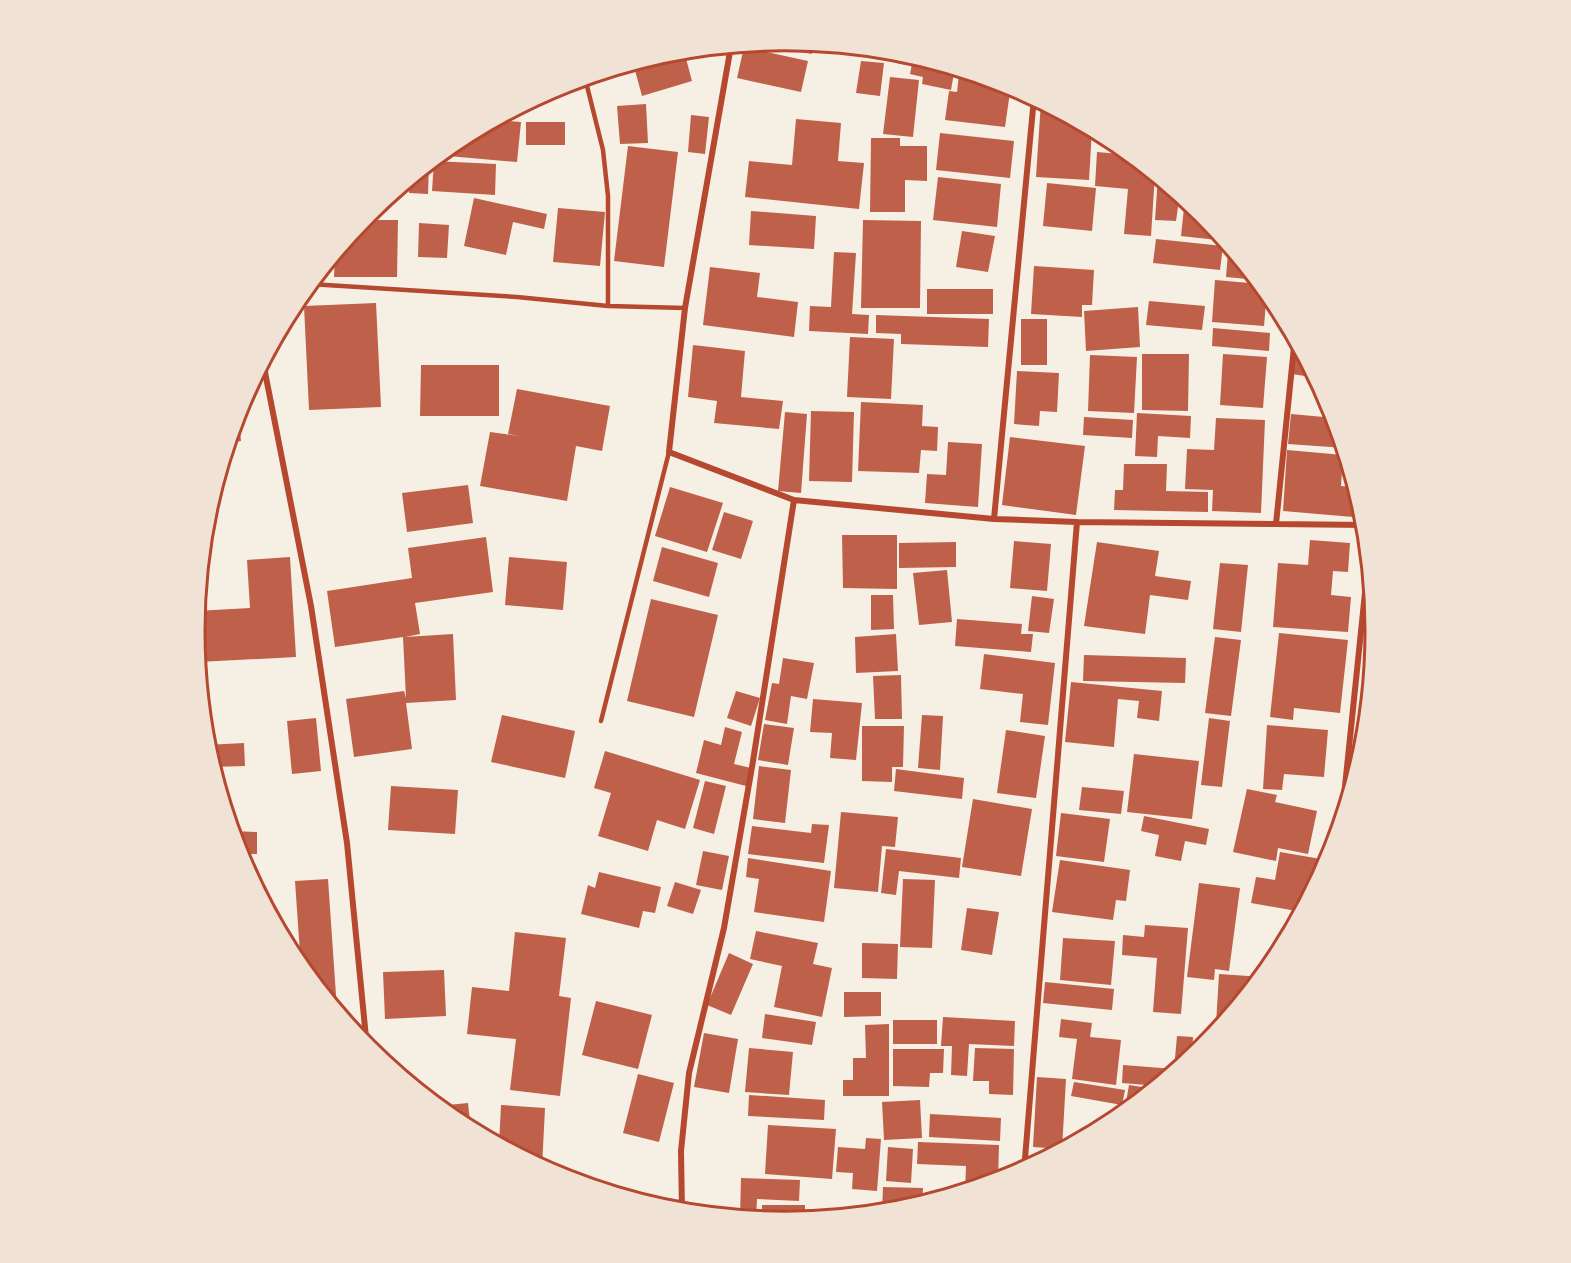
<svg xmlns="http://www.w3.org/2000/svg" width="1571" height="1263" viewBox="0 0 1571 1263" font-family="Helvetica,sans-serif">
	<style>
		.building { fill: #bf614a }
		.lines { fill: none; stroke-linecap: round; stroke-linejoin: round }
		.service { stroke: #b5482f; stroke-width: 4.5 }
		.minor { stroke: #b5482f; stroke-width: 6 }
		.rim { fill: none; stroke: #b5482f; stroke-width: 3 }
	</style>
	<rect width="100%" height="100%" fill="#f6efe4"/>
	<path class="building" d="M786 41 814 43 812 54 754 44Z
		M744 47 808 61 801 92 737 78Z
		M882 50 908 54 906 65 880 59Z
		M684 51 692 81 642 96 633 63 671 52Z
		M861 61 884 63 880 96 856 93Z
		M912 64 954 73 951 90 922 84 923 77 910 74Z
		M959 74 986 78 1011 85 1005 127 945 120 949 91 957 92Z
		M890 77 919 80 913 137 883 134Z
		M556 87V95L540 96Z
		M1041 101 1092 129 1089 180 1036 177Z
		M646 104 648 143 620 144 617 106Z
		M691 115 709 117 705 154 688 152Z
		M796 119 841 123 838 161 864 163 859 209 745 197 749 161 792 165Z
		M495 120 521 122 517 162 448 156 449 147 457 140Z
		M526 122H565V145H526Z
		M940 133 1014 141 1010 178 936 170Z
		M871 138H900V146H927V181L905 180V212H870Z
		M628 146 678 152 664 267 614 261Z
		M1097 152 1132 155 1155 174 1151 236 1124 234 1128 189 1095 186Z
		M434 161 496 164 495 195 432 191Z
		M429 163 428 194 409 193 410 179Z
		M1158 176 1186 199V207H1178L1176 221 1155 220Z
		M938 177 1001 184 997 227 933 220Z
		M1047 183 1096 188 1092 231 1043 226Z
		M474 198 547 214 544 229 513 222 506 255 464 246Z
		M558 208 605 212 600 266 553 262Z
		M1184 208 1199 210 1226 241 1181 236Z
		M371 210 375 211V220H398L397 277H334L335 254Z
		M751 211 816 216 814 249 749 245Z
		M863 220 921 221 920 308H861Z
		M419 223 449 225 447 258 418 257Z
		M962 231 995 236 988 272 956 267Z
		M1156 239 1223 246 1220 270 1153 263Z
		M834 252 856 253 852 314 869 315 868 334 809 331 810 306 831 307Z
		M1228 253 1236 254 1257 280 1226 277Z
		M332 257 334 258 324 275 319 272Z
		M1034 266 1094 270 1092 305H1082V317L1031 314Z
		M710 267 760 273 757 297 798 302 794 337 703 325Z
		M1215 280 1261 284 1267 291 1264 326 1212 322Z
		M927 289H993V314H927Z
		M1149 301 1205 306 1202 330 1146 325Z
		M376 303 381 407 309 410 304 306Z
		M1138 307 1140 347 1086 351 1084 311Z
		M876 315 989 319 988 347 901 344V334L876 333Z
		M1021 319H1047V365H1021Z
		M1213 328 1270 333 1269 351 1212 346Z
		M850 337 894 339 891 399 847 397Z
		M1298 342 1317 378 1292 374Z
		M693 345 745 351 741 397 783 401 779 429 714 423 717 401 688 397Z
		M1142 354H1189L1188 411 1142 410Z
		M1223 354 1267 357 1263 408 1220 405Z
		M1090 355 1137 357 1134 413 1088 411Z
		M421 365H499V416H420Z
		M1017 371 1059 373 1057 412 1040 411 1039 426 1014 424Z
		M517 389 610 406 602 451 576 446 567 501 480 486 490 432 519 436 508 434Z
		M861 402 923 405 922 426 938 427 937 451 921 450 919 473 858 471Z
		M238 411 241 441 228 443Z
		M811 411 854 412 852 482 809 481Z
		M785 412 807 414 801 493 778 491Z
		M1137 413 1191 416 1190 438 1158 436 1157 457 1135 456Z
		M1291 414 1335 418 1345 448 1288 444Z
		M1084 417 1133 420 1132 438 1083 435Z
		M1216 418 1265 420 1261 513 1212 511 1213 490 1185 489 1187 449 1214 450Z
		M1010 437 1085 446 1076 515 1002 505Z
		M948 442 982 444 978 507 925 503 927 474 946 475Z
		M1287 450 1343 455 1341 486 1356 487 1365 518 1283 511Z
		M1124 464H1167L1166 491 1208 492V512L1114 510 1115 490H1123Z
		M468 485 473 523 407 532 402 493Z
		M670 487 723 503 707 552 655 536Z
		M724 512 753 521 741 559 712 550Z
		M842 535H897V589L843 588Z
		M486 537 493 592 415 603 420 634 405 637 453 634 456 700 406 703 412 749 354 757 346 699 404 691 406 698 403 637 335 647 327 591 412 578 408 548Z
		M1310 540 1350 543 1348 572 1333 571 1331 595 1351 597 1348 632 1273 627 1278 563 1308 565Z
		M1014 541 1051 544 1047 591 1010 588Z
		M956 542V567L899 568V543Z
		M1097 542 1159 551 1155 576 1191 581 1188 600 1150 595 1145 634 1084 626Z
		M662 547 718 563 709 597 653 581Z
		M290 557 296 657 198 662 195 631 196 611 250 608 247 560Z
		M509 557 567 562 563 610 505 605Z
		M1220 563 1248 565 1241 632 1213 629Z
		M947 570 952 622 919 625 913 573Z
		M871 595H893L894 629 871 630Z
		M1032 596 1054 599 1049 633 1028 631Z
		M651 599 718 615 694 717 627 701Z
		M957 619 1022 624 1021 634H1033L1031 652 955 646Z
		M1279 633 1348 640 1340 713 1294 708 1293 720 1270 717Z
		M896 634 898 671 856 673 855 637Z
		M1215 637 1241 640 1231 716 1205 713Z
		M984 654 1055 663 1048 725 1020 722 1023 694 980 689Z
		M1084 655 1186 658 1185 683 1083 681Z
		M783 658 814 663 807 699 791 696 787 724 765 720 772 683 779 684Z
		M901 675 902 719H875L873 676Z
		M1071 682 1162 691 1159 721 1137 718 1139 701 1118 699 1114 747 1065 742Z
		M736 691 760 698 751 726 727 718Z
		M813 699 862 703 856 760 830 758 832 733 810 732Z
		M502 715 575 731 565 778 491 762Z
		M922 715 943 716 940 770 918 768Z
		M316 718 321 771 292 774 287 721Z
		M1209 718 1230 721 1222 787 1201 785Z
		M764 724 794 728 788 765 758 760Z
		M1267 725 1328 730 1324 777 1284 774 1282 790 1263 789Z
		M862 726H904L903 767H892V782L862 781Z
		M725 727 742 732 734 764 751 768 746 786 696 773 704 740 721 745Z
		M1006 730 1045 736 1036 798 997 793Z
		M244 743 245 766 212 767 206 745Z
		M605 751 700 780 685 829 657 820 648 851 598 836 611 793 594 788Z
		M1134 754 1199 761 1192 819 1127 812Z
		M759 766 791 770 785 823 753 819Z
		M896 769 964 778 962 799 894 791Z
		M705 781 726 786 714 834 693 828Z
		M391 786 458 790 455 834 388 830Z
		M1082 787 1124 791 1121 814 1079 810Z
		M1247 789 1277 795 1275 802 1317 811 1308 854 1278 848 1276 861 1233 852Z
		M973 799 1032 809 1021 876 962 867Z
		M841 812 898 817 895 847 882 846 878 892 834 888Z
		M1061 813 1110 819 1104 862 1056 856Z
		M1144 816 1209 829 1206 845 1185 841 1181 861 1155 856 1159 835 1141 831Z
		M812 824 829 825 824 863 748 854 752 826 811 833Z
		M232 831 257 832V854H238Z
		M886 849 961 858 959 878 899 871 896 895 881 893Z
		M703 851 729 856 722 890 696 885Z
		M1280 852 1321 859 1318 878H1320L1302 912 1251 903 1256 877 1275 880Z
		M748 858 831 871 824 922 754 912 759 879 746 877Z
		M1060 860 1130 870 1126 901 1116 900 1113 920 1052 912Z
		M599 872 661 887 655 913 643 911 639 928 581 914 588 885 595 888Z
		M328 879 336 995 337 1012 301 968 295 881Z
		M903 879 935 880 932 948 900 947Z
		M675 882 701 890 693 914 667 906Z
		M1199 883 1240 888 1229 971 1215 969 1214 980 1187 977Z
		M967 908 999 912 992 955 961 950Z
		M1145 925 1188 928 1181 1014 1153 1012 1157 958 1122 955 1123 935 1144 937Z
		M756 931 818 943 813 964 832 968 822 1017 774 1007 782 966 750 959Z
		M515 932 566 938 559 996 571 998 560 1096 510 1090 516 1039 467 1034 472 987 509 991Z
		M1063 938 1115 941 1111 985 1060 980Z
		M862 943 898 944 897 979 862 978Z
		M729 953 753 964 731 1015 707 1005Z
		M444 970 446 1016 385 1019 383 972Z
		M1219 974 1263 977 1224 1025 1216 1024Z
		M1045 982 1114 989 1112 1010 1043 1003Z
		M844 992H881V1016L844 1017Z
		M596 1001 652 1015 638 1069 582 1055Z
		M765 1014 816 1022 812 1045 762 1038Z
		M943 1017 1015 1021 1014 1046 969 1044 967 1076 951 1075 952 1046H941Z
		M1061 1019 1092 1023 1090 1037 1121 1040 1116 1085 1072 1079 1077 1039 1059 1037Z
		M893 1020H937V1044H893Z
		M889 1024V1096H843V1080H853V1058H866L865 1025Z
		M704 1033 738 1039 729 1093 694 1087Z
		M1177 1036 1193 1037 1192 1059 1159 1086 1122 1083 1123 1065 1174 1069Z
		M749 1048 793 1052 789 1095 745 1092Z
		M975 1048 1014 1049 1013 1095 989 1094V1081H973Z
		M893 1049H944L943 1073H930L929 1087 893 1086Z
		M638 1074 674 1083 659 1142 623 1133Z
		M1037 1077 1066 1079 1062 1149 1033 1147Z
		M1074 1082 1125 1090 1122 1105 1071 1096Z
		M1129 1085 1155 1089 1124 1114Z
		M749 1095 825 1100 824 1120 748 1116Z
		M920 1100 922 1138 884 1140 882 1102Z
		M468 1103 471 1130 457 1123 437 1106Z
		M501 1105 545 1108 542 1168 499 1145Z
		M930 1114 1001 1118 1000 1141 929 1137Z
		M768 1125 836 1129 832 1179 765 1174Z
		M866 1138 881 1139 877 1191 852 1189 853 1173 836 1172 838 1147 865 1149Z
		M918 1142 999 1145 998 1182 965 1192 966 1166 917 1164Z
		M888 1147 913 1149 911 1183 886 1181Z
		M1033 1154 1053 1155 1032 1166Z
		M741 1178 800 1180 799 1201 757 1199 756 1220 740 1218Z
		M883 1187 923 1188 922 1205 900 1211 882 1213Z
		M762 1205H805V1221L785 1222 762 1220Z"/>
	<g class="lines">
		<path class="service" d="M585 78 603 150 608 196V306
			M310 284 517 297 608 306 685 308
			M601 721 669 452"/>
		<path class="minor" d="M731 46 685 308 669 452 794 500 994 519 1077 522 1276 524
			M1295 337 1276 524 1366 525
			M263 362 311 606 347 843 367 1048
			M994 519 1034 98
			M1341 825 1369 554
			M1024 1171 1077 522
			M682 1212 681 1151 689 1073 724 928 753 761 794 500"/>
	</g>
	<path d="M0 0H1571V1263H0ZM205 631a580 580 0 1 1 1160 0a580 580 0 1 1-1160 0Z" fill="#f1e2d6" fill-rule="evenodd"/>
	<path class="rim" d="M205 631a580 580 0 1 1 1160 0a580 580 0 1 1-1160 0Z"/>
</svg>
